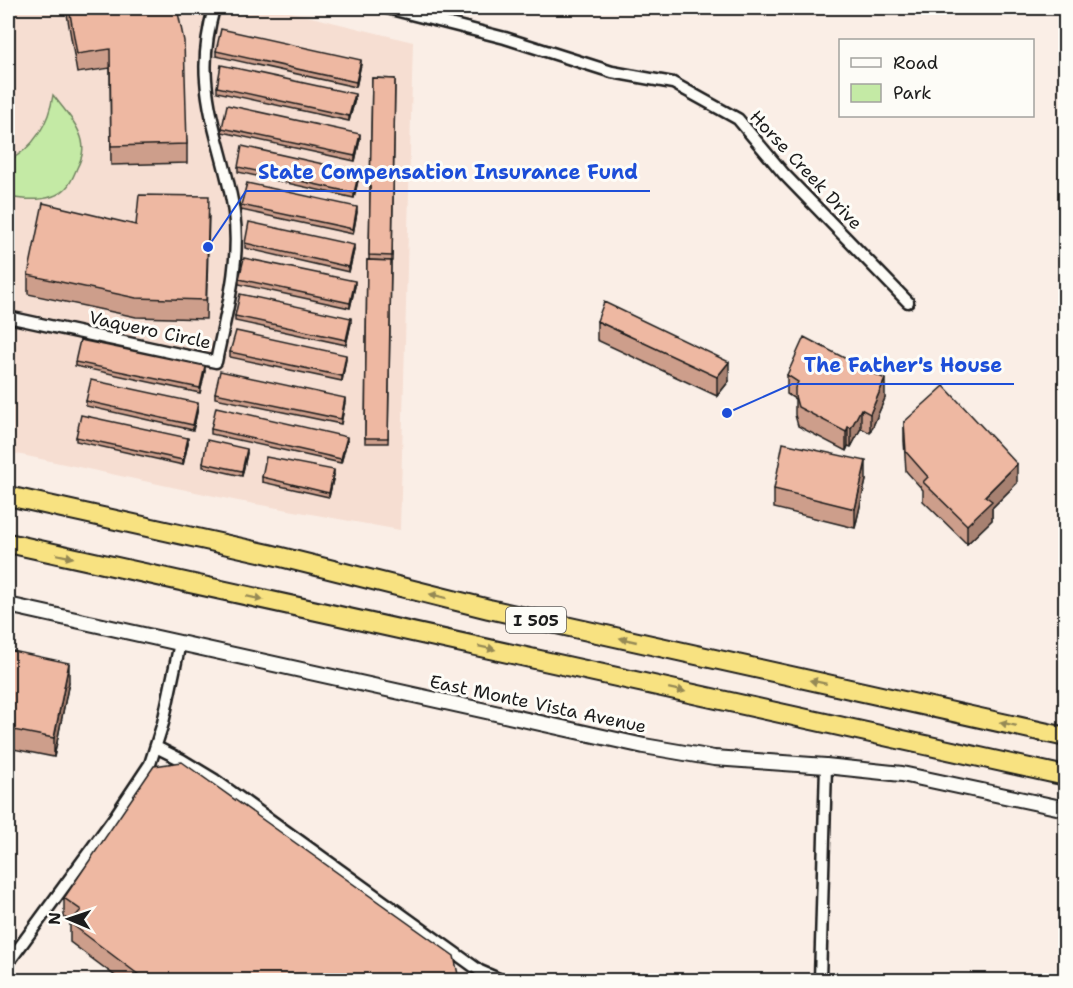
<svg xmlns="http://www.w3.org/2000/svg" width="1073" height="988" viewBox="0 0 1073 988" font-family="'Shantell Sans',sans-serif">
	<style>
		.built { fill: #f6ded2 }
		.green { fill: #c4eaa5; stroke: #708360; stroke-width: 1.5 }
		.lines { fill: none; stroke-linecap: round; stroke-linejoin: round }
		.street-casing { stroke: #1c1c1c; stroke-width: 15 }
		.secondary-casing { stroke: #1c1c1c; stroke-width: 18 }
		.highway-casing { stroke: #1c1c1c; stroke-width: 22 }
		.street { stroke: #fdfcf7; stroke-width: 10 }
		.secondary { stroke: #fdfcf7; stroke-width: 14 }
		.highway { stroke: #f8e281; stroke-width: 18 }
		.wall { fill: #cd9e8b; stroke: #1c1c1c; stroke-width: 1.5 }
		.shaded-wall { fill: #a78171; stroke: #1c1c1c; stroke-width: 1.5 }
		.building { fill: #eeb8a2; stroke: #1c1c1c; stroke-width: 1.5 }
		.oneway { fill: #958954 }
		.labels { text-anchor: middle; stroke-width: 6; stroke-linejoin: round; paint-order: stroke }
		.shield { fill: #fdfcf7; stroke: #605f5e; stroke-width: 1.5 }
		.shield-label { font-size: 16px; font-weight: bold; fill: #1c1c1c }
		.street-label { font-size: 18px; fill: #1c1c1c; stroke: #fdfcf7 }
		.leader { fill: none; stroke: #1d4ed8; stroke-width: 2 }
		.callout-dot { fill: #1d4ed8; stroke: #fdfcf7; stroke-width: 2 }
		.callout-label { font-size: 20px; text-anchor: middle; font-weight: bold; fill: #1d4ed8; stroke: #fdfcf7; stroke-width: 6; stroke-linejoin: round; paint-order: stroke }
	</style>
	<rect width="100%" height="100%" fill="#faeee6"/>
	<filter id="ink" filterUnits="userSpaceOnUse"><feTurbulence type="fractalNoise" baseFrequency=".0167" numOctaves="2"/><feDisplacementMap in="SourceGraphic" scale="12" xChannelSelector="R" yChannelSelector="G"/><feConvolveMatrix kernelMatrix="1 2 1 2 8 2 1 2 1" color-interpolation-filters="sRGB"/></filter>
	<g filter="url(#ink)">
		<path class="built" d="M8 8H275L413 42 400 530 233 500 8 452Z"/>
		<path class="green" d="M53 95C63 108 76 122 81 137 85 149 82 158 77 168 74 175 71 183 66 188 52 203 25 200 8 197V161C34 148 49 123 53 95Z"/>
		<g class="lines">
			<defs>
				<path id="street" d="M387 8 505 38 612 72 673 83 738 119 784 174 908 302
					M8 317 216 362C226 313 241 263 234 213 228 168 209 125 206 80 204 56 208 30 214 8
					M156 747 182 760 215 780 480 971 501 980
					M8 963 114 818 150 764 163 723 180 643
					M820 980 826 766"/>
				<path id="secondary" d="M8 605 644 746 714 758 826 766 902 774 1066 809"/>
				<path id="highway" d="M8 496 269 554 489 609 1066 737
					M8 543 1066 776"/>
			</defs>
			<use href="#street" class="street-casing"/>
			<use href="#secondary" class="secondary-casing"/>
			<use href="#highway" class="highway-casing"/>
			<use href="#street" class="street"/>
			<use href="#secondary" class="secondary"/>
			<use href="#highway" class="highway"/>
		</g>
		<path class="wall" d="M66 8H177L187 144V163L111 165 110 68 77 73Z
			M216 51 361 64 356 87 216 56Z
			M372 78 395 79 392 261 369 260Z
			M217 87 355 99 349 121 217 92Z
			M222 128 360 139 355 161 222 132Z
			M238 167 359 176 354 198 238 172Z
			M241 205 357 212 353 234 241 210Z
			M209 215 206 319 136 317 28 294V275L136 225Z
			M245 243 354 250 349 272 245 248Z
			M367 260 391 261 388 443H365Z
			M239 279 355 286 350 308 239 284Z
			M235 316 351 323 346 345 235 321Z
			M597 321 729 381 717 396 597 340Z
			M230 352 346 359 342 381 230 357Z
			M75 362 205 371 200 393 75 366Z
			M787 375 885 398 870 433 861 428 851 447 848 446 846 451 798 426 795 415V399L787 394Z
			M215 393 345 402 341 424 215 398Z
			M86 401 198 408 193 430 86 406Z
			M904 422 1017 483 992 508V520L967 544 923 501V490L906 471 904 441Z
			M211 429 347 441 341 463 211 434Z
			M76 437 188 443 183 465 76 441Z
			M247 453 242 476 203 467V463Z
			M334 475 329 497 262 482V477Z
			M866 480 855 528 774 508V489Z
			M8 650 69 682 54 757 8 748Z
			M64 898 459 981H122L70 942V923L71 922 64 917Z"/>
		<path class="shaded-wall" d="M361 60V64L356 87V82Z
			M355 94V99L349 121V116Z
			M360 134V139L355 161V156Z
			M359 172V176L354 198V193Z
			M357 207V212L353 234V229Z
			M354 245V250L349 272V267Z
			M355 281V286L350 308V303Z
			M351 318V323L346 345V340Z
			M346 355V359L342 381V376Z
			M729 362V381L717 396V377Z
			M205 366V371L200 393V388Z
			M885 379V398L870 433V414Z
			M345 398V402L341 424V419Z
			M198 403V408L193 430V425Z
			M861 409V428L851 447V428Z
			M848 427V446L846 451V432Z
			M347 437V441L341 463V459Z
			M188 438V443L183 465V460Z
			M247 449V453L242 476V471Z
			M866 461V480L855 528V509Z
			M1017 464V483L992 508V520L967 544V525L985 496Z
			M334 470V475L329 497V493Z
			M69 663V682L54 757V738Z"/>
		<path class="building" d="M69 8H177L184 41 187 144 111 146 110 49 77 54Z
			M221 29 361 60 356 82 216 51Z
			M221 65 355 94 349 116 217 87Z
			M372 78 395 79 392 256 369 255Z
			M227 105 360 134 355 156 222 128Z
			M242 146 359 172 354 193 238 167Z
			M247 183 357 207 353 229 241 205Z
			M139 195 209 196 206 300 136 298 28 275 43 203 136 225Z
			M249 222 354 245 349 267 245 243Z
			M244 258 355 281 350 303 239 279Z
			M367 260 391 261 388 438H365Z
			M240 294 351 318 346 340 235 316Z
			M604 302 729 362 717 377 597 321Z
			M236 331 346 355 342 376 230 352Z
			M804 337 885 379 870 414 861 409 851 428 848 427 846 432 798 407 795 396V388L798 382 787 375Z
			M80 340 205 366 200 388 75 362Z
			M220 371 345 398 341 419 215 393Z
			M91 380 198 403 193 425 86 401Z
			M944 386 1017 464 985 496 992 501 967 525 923 482 928 477 906 452 904 422Z
			M216 407 347 437 341 459 211 429Z
			M81 415 188 438 183 460 76 437Z
			M207 440 247 449 242 471 203 463Z
			M783 443 866 461 855 509 774 489Z
			M266 457 334 470 329 493 262 477Z
			M8 650 69 663 54 738 8 729Z
			M182 762 454 956 459 979 458 981H147L70 923 81 910 64 898 154 766Z"/>
		<defs><path id="oneway-solid" d="M-6-.8H1V-3.2L6.5 0L1 3.2V.8H-6Z" transform="scale(1.5)"/></defs>
		<g class="oneway">
			<use href="#oneway-solid" transform="translate(65 556) rotate(12)"/>
			<use href="#oneway-solid" transform="translate(438 596) rotate(-166)"/>
			<use href="#oneway-solid" transform="translate(255 598) rotate(12)"/>
			<use href="#oneway-solid" transform="translate(628 640) rotate(-167)"/>
			<use href="#oneway-solid" transform="translate(487 648) rotate(12)"/>
			<use href="#oneway-solid" transform="translate(818 682) rotate(-168)"/>
			<use href="#oneway-solid" transform="translate(677 690) rotate(12)"/>
			<use href="#oneway-solid" transform="translate(1008 724) rotate(-168)"/>
		</g>
	</g>
	<g class="labels">
		<rect class="shield" x="506" y="607" width="60" height="26" rx="4.5"/>
		<g class="shield-label">
			<text x="536" y="626">I 505</text>
		</g>
		<g class="street-label">
			<text transform="translate(806 170) rotate(47)" y="6">Horse Creek Drive</text>
			<text transform="translate(150 330) rotate(12)" y="6">Vaquero Circle</text>
			<text transform="translate(538 704) rotate(12)" y="6">East Monte Vista Avenue</text>
		</g>
	</g>
	<path class="leader" d="M208 247L246 191H650M727 413L792 384H1014"/>
	<g class="callout-dot">
		<circle cx="208" cy="247" r="6"/>
		<circle cx="727" cy="413" r="6"/>
	</g>
	<g class="callout-label">
		<text x="448" y="179">State Compensation Insurance Fund</text>
		<text x="903" y="372">The Father's House</text>
	</g>
	<rect width="1073" height="988" fill="none" stroke="#fdfcf7" stroke-width="30"/>
	<rect x="15" y="15" width="1043" height="958" fill="none" stroke="#1c1c1c" stroke-width="2" filter="url(#ink)"/>
	<rect x="839" y="39" width="195" height="78" fill="#fdfcf7" stroke="#a3a29f" stroke-width="1.5"/>
	<rect x="851" y="58" width="30" height="9" fill="#fdfcf7" stroke="#a3a29f" stroke-width="1.5"/>
	<text x="893" y="69" font-size="18" fill="#1c1c1c">Road</text>
	<rect x="851" y="84" width="30" height="18" fill="#c4eaa5" stroke="#a3a29f" stroke-width="1.5"/>
	<text x="893" y="99" font-size="18" fill="#1c1c1c">Park</text>
	<g transform="translate(69 919) rotate(272)" stroke="#fdfcf7" stroke-width="4.5" paint-order="stroke">
	<path d="M0-4.5L10 22L0 15L-10 22Z" fill="#1c1c1c"/>
	<text y="-9" font-size="16" font-weight="bold" text-anchor="middle" fill="#1c1c1c">N</text>
	</g>
</svg>
